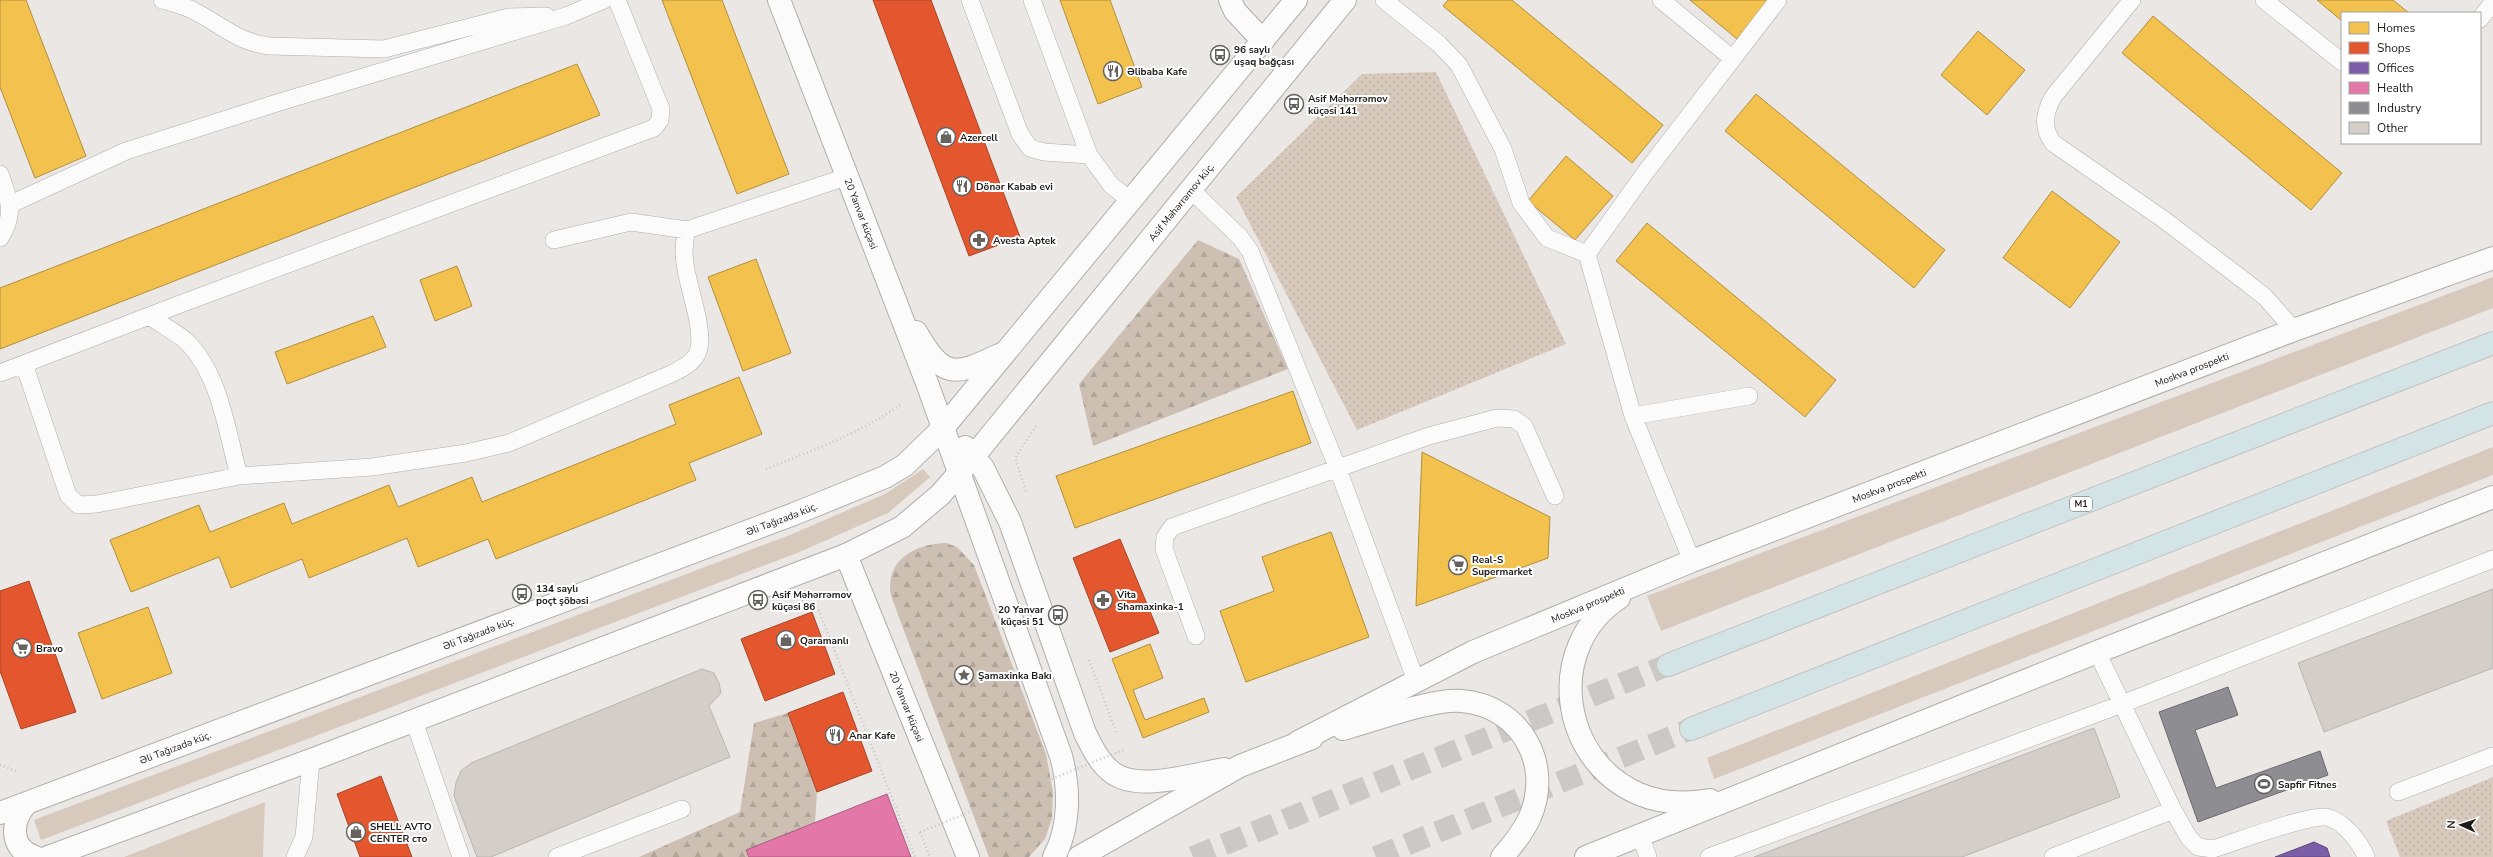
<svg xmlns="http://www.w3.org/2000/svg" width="2493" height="857" viewBox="0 0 2493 857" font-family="'Nunito Sans',sans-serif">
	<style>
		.grass { fill: #d7cabc }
		.forest { fill: url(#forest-firs) }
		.park { fill: url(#park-dots) }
		.homes { fill: #f2c14e; stroke: #b28f3e }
		.shops { fill: #e4572e; stroke: #a84528 }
		.offices { fill: #7b5ea7; stroke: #5f4a7c }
		.health { fill: #e377a8; stroke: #a85b7d }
		.industry { fill: #8d8d92; stroke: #6b6b6e }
		.building { fill: #d3cec8; stroke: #b8b6b4 }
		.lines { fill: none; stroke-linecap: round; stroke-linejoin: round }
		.highway-tunnel { stroke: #cbc8c6; stroke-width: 22; stroke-dasharray: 22 11; stroke-linecap: butt }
		.lane-casing { stroke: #b0adab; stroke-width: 18 }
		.street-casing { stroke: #b0adab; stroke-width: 24 }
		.secondary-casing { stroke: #b0adab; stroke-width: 24 }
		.highway-casing { stroke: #c6c4c3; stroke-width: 24 }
		.path { stroke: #c7c6c5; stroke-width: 2.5; stroke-dasharray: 1 3; stroke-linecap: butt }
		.lane { stroke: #fcfbfb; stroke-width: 17 }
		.street { stroke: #fcfbfb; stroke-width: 22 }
		.secondary { stroke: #fcfbfb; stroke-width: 22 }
		.highway { stroke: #d2e4e5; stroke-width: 22 }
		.path-bridge { stroke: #c7c6c5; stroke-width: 2.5; stroke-dasharray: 1 3; stroke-linecap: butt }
		.labels { text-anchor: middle; stroke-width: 4; stroke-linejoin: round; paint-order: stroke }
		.shield { fill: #fff; stroke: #615f5e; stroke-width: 1 }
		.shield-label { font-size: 9px; font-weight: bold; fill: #1d1b19 }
		.poi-label { font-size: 10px; font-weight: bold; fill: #1d1b19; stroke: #fff; text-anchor: start }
		.street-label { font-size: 10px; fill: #1d1b19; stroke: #fff }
	</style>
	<defs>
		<pattern id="forest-firs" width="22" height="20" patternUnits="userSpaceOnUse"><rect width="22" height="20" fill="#cdc0b2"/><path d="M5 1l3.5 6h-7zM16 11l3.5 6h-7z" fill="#b0a498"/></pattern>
		<pattern id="park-dots" width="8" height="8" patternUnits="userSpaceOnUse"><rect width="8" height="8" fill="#d7cabc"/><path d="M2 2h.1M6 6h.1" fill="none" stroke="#b8ada1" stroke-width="1.8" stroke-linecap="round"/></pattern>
	</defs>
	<rect width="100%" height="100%" fill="#eae7e5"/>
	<path class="grass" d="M2493 277V308L1661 631 1647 596Z
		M2493 447V475L1714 779 1707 758Z
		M923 469 930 477 888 513 797 553 41 840 34 820 790 535 885 494Z
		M265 802 263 857H124Z"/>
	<path class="forest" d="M1198 240 1239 259 1288 369 1093 446 1079 384Z
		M946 543 957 547 974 565 1046 754 1053 792 1052 818 1045 839 1029 857H989L897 612C895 605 890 596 890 588 890 556 918 544 946 543Z
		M788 713 817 792 815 823 747 851 749 857H639L740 812 754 723Z"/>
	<path class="park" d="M1436 72 1566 344 1357 430 1236 197 1362 74Z
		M2493 777V857H2400L2386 821Z"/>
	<path class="homes" d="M0 0H26L86 156 35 178 0 87Z
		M662 0H722L789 174 737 194Z
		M1060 0H1110L1142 87 1098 104Z
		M1448 0H1512L1663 125 1632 163 1443 6Z
		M1690 0H1766L1768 1 1737 39Z
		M2317 0H2393L2409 13H2342V21Z
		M2153 16 2342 173 2311 210 2122 53Z
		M1978 31 2025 70 1987 115 1941 75Z
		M577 64 600 115 0 349V288Z
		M1756 94 1945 250 1914 288 1725 131Z
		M1566 156 1613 196 1575 240 1528 201Z
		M2052 191 2120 242 2070 308 2003 258Z
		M1647 223 1836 380 1805 417 1616 261Z
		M756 259 791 353 743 371 708 277Z
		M457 266 472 306 435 321 420 280Z
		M373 316 386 347 287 384 275 352Z
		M739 377 762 434 689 463 696 480 496 559 488 539 418 567 407 538 309 578 302 559 231 588 219 557 131 592 110 540 199 505 210 532 284 503 292 524 389 485 398 507 472 477 482 502 676 424 669 405Z
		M1293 391 1311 443 1075 528 1056 476Z
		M1422 452 1550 517 1548 558 1416 606Z
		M1331 532 1369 637 1246 682 1220 611 1274 591 1262 557Z
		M148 607 172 673 102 699 78 633Z
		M1150 644 1163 678 1133 690 1145 720 1204 698 1209 712 1143 738 1112 659Z"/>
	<path class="shops" d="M873 0H931L1020 237 969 256Z
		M1120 539 1159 633 1110 652 1073 558Z
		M29 581 76 712 21 729 0 671V591Z
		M812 612 835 674 765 701 741 639Z
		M843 692 872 771 817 792 788 713Z
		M381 776 412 857H360L337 794Z"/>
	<path class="offices" d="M2314 842 2327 848 2330 857H2275Z"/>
	<path class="health" d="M887 794 911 857H749L746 850Z"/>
	<path class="industry" d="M2228 687 2238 715 2195 730 2216 788 2320 751 2328 775 2198 822 2159 712Z"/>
	<path class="building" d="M2493 589V668L2324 732 2298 663Z
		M702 669 714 673 719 683 721 693 709 706 730 757 491 857H477L454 796 456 783 461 771 471 763Z
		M2094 728 2120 797 1962 857H1754Z"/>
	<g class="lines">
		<path class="highway-tunnel" d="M1193 857 1668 665
			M1376 857 1691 729"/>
		<defs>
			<path id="lane" d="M162 0C172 3 185 6 194 11 222 25 237 42 269 46L384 49 509 17 546 16
				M970 0 1020 134 1030 148 1044 152 1089 155
				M1032 0 1089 155 1111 185 1130 200
				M1384 0 1439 44 1459 65 1503 149 1521 203 1547 238 1587 254 1633 416 1692 561
				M1661 0 1733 59
				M2132 0 2053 97C2044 114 2042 127 2053 143L2163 219 2246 282 2265 297 2294 330
				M2264 0 2342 62
				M2480 19 2493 2
				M0 174C9 199 16 214 0 238
				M1191 190 1240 237 1250 251 1338 469 1416 681
				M11 204 126 151 280 102 566 16 604 0
				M554 240 631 222 687 230
				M1587 254 1645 173 1778 0
				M149 316C160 324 174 331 185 340 220 373 227 432 239 476
				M24 364 68 495 78 505 97 504 239 476 372 467 466 453 509 443 671 374C681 369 692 364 697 354 707 333 687 286 685 263 683 251 684 241 687 230L846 177
				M0 373 183 303 654 128 660 120 661 109 617 0
				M1633 416 1749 396
				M1196 636 1164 549 1165 537 1172 527 1429 436 1497 418 1514 419 1524 426 1555 496
				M2097 652 2173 810 2189 838 2198 847 2213 849C2236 842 2306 815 2326 817 2343 820 2360 842 2366 857
				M414 721 461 857
				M2398 792 2493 756
				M1640 835 1648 857
				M295 857 304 837 311 760
				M557 857 682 809
				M1709 857 2122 704 2493 559
				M2053 857 2173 810"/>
			<path id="street" d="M1230 0 1235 11 1263 41"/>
			<g id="secondary">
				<path id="s1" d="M779 0 927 383 1061 756C1070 788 1070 827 1054 857"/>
				<path d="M916 332C943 378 953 377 999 355"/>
				<path d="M965 447 983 468 1010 522 1085 733C1092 747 1099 763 1113 773 1139 792 1194 774 1224 769"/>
				<path id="s2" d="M846 555 968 857"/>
				<path d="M1619 598C1545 646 1559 760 1639 794 1662 804 1686 804 1710 800"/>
				<path d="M1343 729C1373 721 1433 698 1462 701 1520 706 1553 763 1530 817 1523 832 1513 845 1502 857"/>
				<path id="s3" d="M1298 742 1473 652 1692 561 2294 330 2493 258"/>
				<path d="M26 804C11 821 9 849 35 857"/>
				<path id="s4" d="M0 813 794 514 885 477 905 465 943 428 1296 0"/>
				<path id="s5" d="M48 857 311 760 846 555 902 527 940 495 974 456 1345 0"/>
				<path d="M1079 857 1240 766 1312 738"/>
				<path d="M1586 857 2097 652 2493 497"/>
			</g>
			<path id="highway" d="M1668 665 2493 343
				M1691 729 2493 413"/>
		</defs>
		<use href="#lane" class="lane-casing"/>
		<use href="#street" class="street-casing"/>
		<use href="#secondary" class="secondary-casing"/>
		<use href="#highway" class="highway-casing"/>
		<path class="path" d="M766 469C813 450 859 434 900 405
			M1026 491 1015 458 1036 426
			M802 601H808L818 608 915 857
			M911 648 949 628C960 597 952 581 941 552
			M1089 660 1117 734
			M0 765 16 771
			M920 832 930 857"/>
		<use href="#lane" class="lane"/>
		<use href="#street" class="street"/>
		<use href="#secondary" class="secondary"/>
		<use href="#highway" class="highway"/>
		<path class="path-bridge" d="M1000 800 1123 750
			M920 832 1000 800 1021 857"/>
	</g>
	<defs>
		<symbol id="bus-ring" viewBox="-11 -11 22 22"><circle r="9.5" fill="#fff" stroke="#656260" stroke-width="1.5"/><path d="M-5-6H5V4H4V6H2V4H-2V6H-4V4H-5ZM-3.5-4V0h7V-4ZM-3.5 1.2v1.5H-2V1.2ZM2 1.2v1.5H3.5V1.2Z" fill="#656260"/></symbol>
		<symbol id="restaurant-ring" viewBox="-11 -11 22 22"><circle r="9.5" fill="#fff" stroke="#656260" stroke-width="1.5"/><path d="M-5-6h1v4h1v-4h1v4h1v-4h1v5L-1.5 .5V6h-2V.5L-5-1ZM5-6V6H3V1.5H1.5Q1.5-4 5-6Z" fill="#656260"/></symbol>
		<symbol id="shop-ring" viewBox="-11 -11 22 22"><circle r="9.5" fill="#fff" stroke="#656260" stroke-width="1.5"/><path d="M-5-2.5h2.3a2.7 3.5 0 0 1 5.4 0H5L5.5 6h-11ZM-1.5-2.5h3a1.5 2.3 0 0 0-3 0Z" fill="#656260"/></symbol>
		<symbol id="pharmacy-ring" viewBox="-11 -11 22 22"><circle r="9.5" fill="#fff" stroke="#656260" stroke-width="1.5"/><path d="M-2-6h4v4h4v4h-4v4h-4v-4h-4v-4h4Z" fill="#656260"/></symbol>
		<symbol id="supermarket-ring" viewBox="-11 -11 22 22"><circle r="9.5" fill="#fff" stroke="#656260" stroke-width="1.5"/><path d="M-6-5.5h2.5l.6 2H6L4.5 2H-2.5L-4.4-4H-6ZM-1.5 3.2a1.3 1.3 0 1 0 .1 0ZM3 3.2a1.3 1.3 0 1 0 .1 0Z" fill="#656260"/></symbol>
		<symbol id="sight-ring" viewBox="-11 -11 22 22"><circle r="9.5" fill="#fff" stroke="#656260" stroke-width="1.5"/><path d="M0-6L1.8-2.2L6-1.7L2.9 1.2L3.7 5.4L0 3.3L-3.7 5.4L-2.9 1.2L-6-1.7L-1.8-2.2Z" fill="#656260"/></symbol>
		<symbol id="stadium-ring" viewBox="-11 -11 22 22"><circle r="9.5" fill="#fff" stroke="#656260" stroke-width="1.5"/><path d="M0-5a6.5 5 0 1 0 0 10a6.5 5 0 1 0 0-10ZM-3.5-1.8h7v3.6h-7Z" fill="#656260"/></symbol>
	</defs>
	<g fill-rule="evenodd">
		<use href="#bus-ring" x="1209" y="44" width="22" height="22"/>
		<use href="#restaurant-ring" x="1102" y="60" width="22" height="22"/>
		<use href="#bus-ring" x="1283" y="93" width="22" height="22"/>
		<use href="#shop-ring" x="935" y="126" width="22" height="22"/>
		<use href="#restaurant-ring" x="951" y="175" width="22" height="22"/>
		<use href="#pharmacy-ring" x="968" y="229" width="22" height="22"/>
		<use href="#supermarket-ring" x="1447" y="554" width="22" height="22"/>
		<use href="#bus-ring" x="511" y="583" width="22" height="22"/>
		<use href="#bus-ring" x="747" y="589" width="22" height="22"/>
		<use href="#pharmacy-ring" x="1092" y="589" width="22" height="22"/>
		<use href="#bus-ring" x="1047" y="604" width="22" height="22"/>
		<use href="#shop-ring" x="775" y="629" width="22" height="22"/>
		<use href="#supermarket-ring" x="11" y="637" width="22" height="22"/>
		<use href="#sight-ring" x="953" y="664" width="22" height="22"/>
		<use href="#restaurant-ring" x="824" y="724" width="22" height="22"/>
		<use href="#stadium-ring" x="2253" y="773" width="22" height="22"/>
		<use href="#shop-ring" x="345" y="821" width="22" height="22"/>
	</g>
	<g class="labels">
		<rect class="shield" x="2070" y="497" width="22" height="14" rx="3"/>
		<g class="shield-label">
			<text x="2081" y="507">M1</text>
		</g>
		<g class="poi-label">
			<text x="1234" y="53">96 saylı<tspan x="1234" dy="12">uşaq bağçası</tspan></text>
			<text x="1127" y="75">Əlibaba Kafe</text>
			<text x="1308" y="102">Asif Məhərrəmov<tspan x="1308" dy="12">küçəsi 141</tspan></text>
			<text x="960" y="141">Azercell</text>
			<text x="976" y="190">Dönər Kabab evi</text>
			<text x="993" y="244">Avesta Aptek</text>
			<text x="1472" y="563">Real-S<tspan x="1472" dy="12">Supermarket</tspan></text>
			<text x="536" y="592">134 saylı<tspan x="536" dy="12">poçt şöbəsi</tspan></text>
			<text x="772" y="598">Asif Məhərrəmov<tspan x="772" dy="12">küçəsi 86</tspan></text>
			<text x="1117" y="598">Vita<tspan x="1117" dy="12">Shamaxinka-1</tspan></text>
			<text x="1044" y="613" text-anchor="end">20 Yanvar<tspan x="1044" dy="12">küçəsi 51</tspan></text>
			<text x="800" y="644">Qaramanlı</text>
			<text x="36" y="652">Bravo</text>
			<text x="978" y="679">Şamaxinka Bakı</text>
			<text x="849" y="739">Anar Kafe</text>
			<text x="2278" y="788">Sapfir Fitnes</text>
			<text x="370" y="830">SHELL AVTO<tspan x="370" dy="12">CENTER сто</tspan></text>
		</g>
		<g class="street-label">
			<text dy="4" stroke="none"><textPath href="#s5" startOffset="1345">Asif Məhərrəmov küç.</textPath></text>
			<text dy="4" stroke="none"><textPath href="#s1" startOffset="229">20 Yanvar küçəsi</textPath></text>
			<text dy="4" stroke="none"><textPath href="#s3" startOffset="969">Moskva prospekti</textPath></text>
			<text dy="4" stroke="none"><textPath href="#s3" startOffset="645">Moskva prospekti</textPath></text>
			<text dy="4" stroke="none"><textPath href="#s4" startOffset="835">Əli Tağızadə küç.</textPath></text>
			<text dy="4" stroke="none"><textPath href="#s3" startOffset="321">Moskva prospekti</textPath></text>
			<text dy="4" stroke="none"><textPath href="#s4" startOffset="511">Əli Tağızadə küç.</textPath></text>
			<text dy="4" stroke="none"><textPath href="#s2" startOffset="163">20 Yanvar küçəsi</textPath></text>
			<text dy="4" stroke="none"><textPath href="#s4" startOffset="187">Əli Tağızadə küç.</textPath></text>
		</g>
	</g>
	<rect x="2341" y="12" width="140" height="132" fill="#ffffff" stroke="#a5a4a3"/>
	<rect x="2349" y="22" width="20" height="12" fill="#f2c14e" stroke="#a5a4a3"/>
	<text x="2377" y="32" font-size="12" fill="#1d1b19">Homes</text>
	<rect x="2349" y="42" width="20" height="12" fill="#e4572e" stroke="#a5a4a3"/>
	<text x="2377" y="52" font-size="12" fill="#1d1b19">Shops</text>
	<rect x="2349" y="62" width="20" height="12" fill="#7b5ea7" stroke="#a5a4a3"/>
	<text x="2377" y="72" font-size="12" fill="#1d1b19">Offices</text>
	<rect x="2349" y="82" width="20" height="12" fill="#e377a8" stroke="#a5a4a3"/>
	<text x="2377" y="92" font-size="12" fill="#1d1b19">Health</text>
	<rect x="2349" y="102" width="20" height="12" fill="#8d8d92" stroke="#a5a4a3"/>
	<text x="2377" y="112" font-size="12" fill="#1d1b19">Industry</text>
	<rect x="2349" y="122" width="20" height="12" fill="#d3cec8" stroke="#a5a4a3"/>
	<text x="2377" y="132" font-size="12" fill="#1d1b19">Other</text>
	<g transform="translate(2461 825) rotate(273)" stroke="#ffffff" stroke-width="3" paint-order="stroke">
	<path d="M0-3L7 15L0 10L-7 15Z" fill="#1d1b19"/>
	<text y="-6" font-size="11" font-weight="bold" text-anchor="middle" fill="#1d1b19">N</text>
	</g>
</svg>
